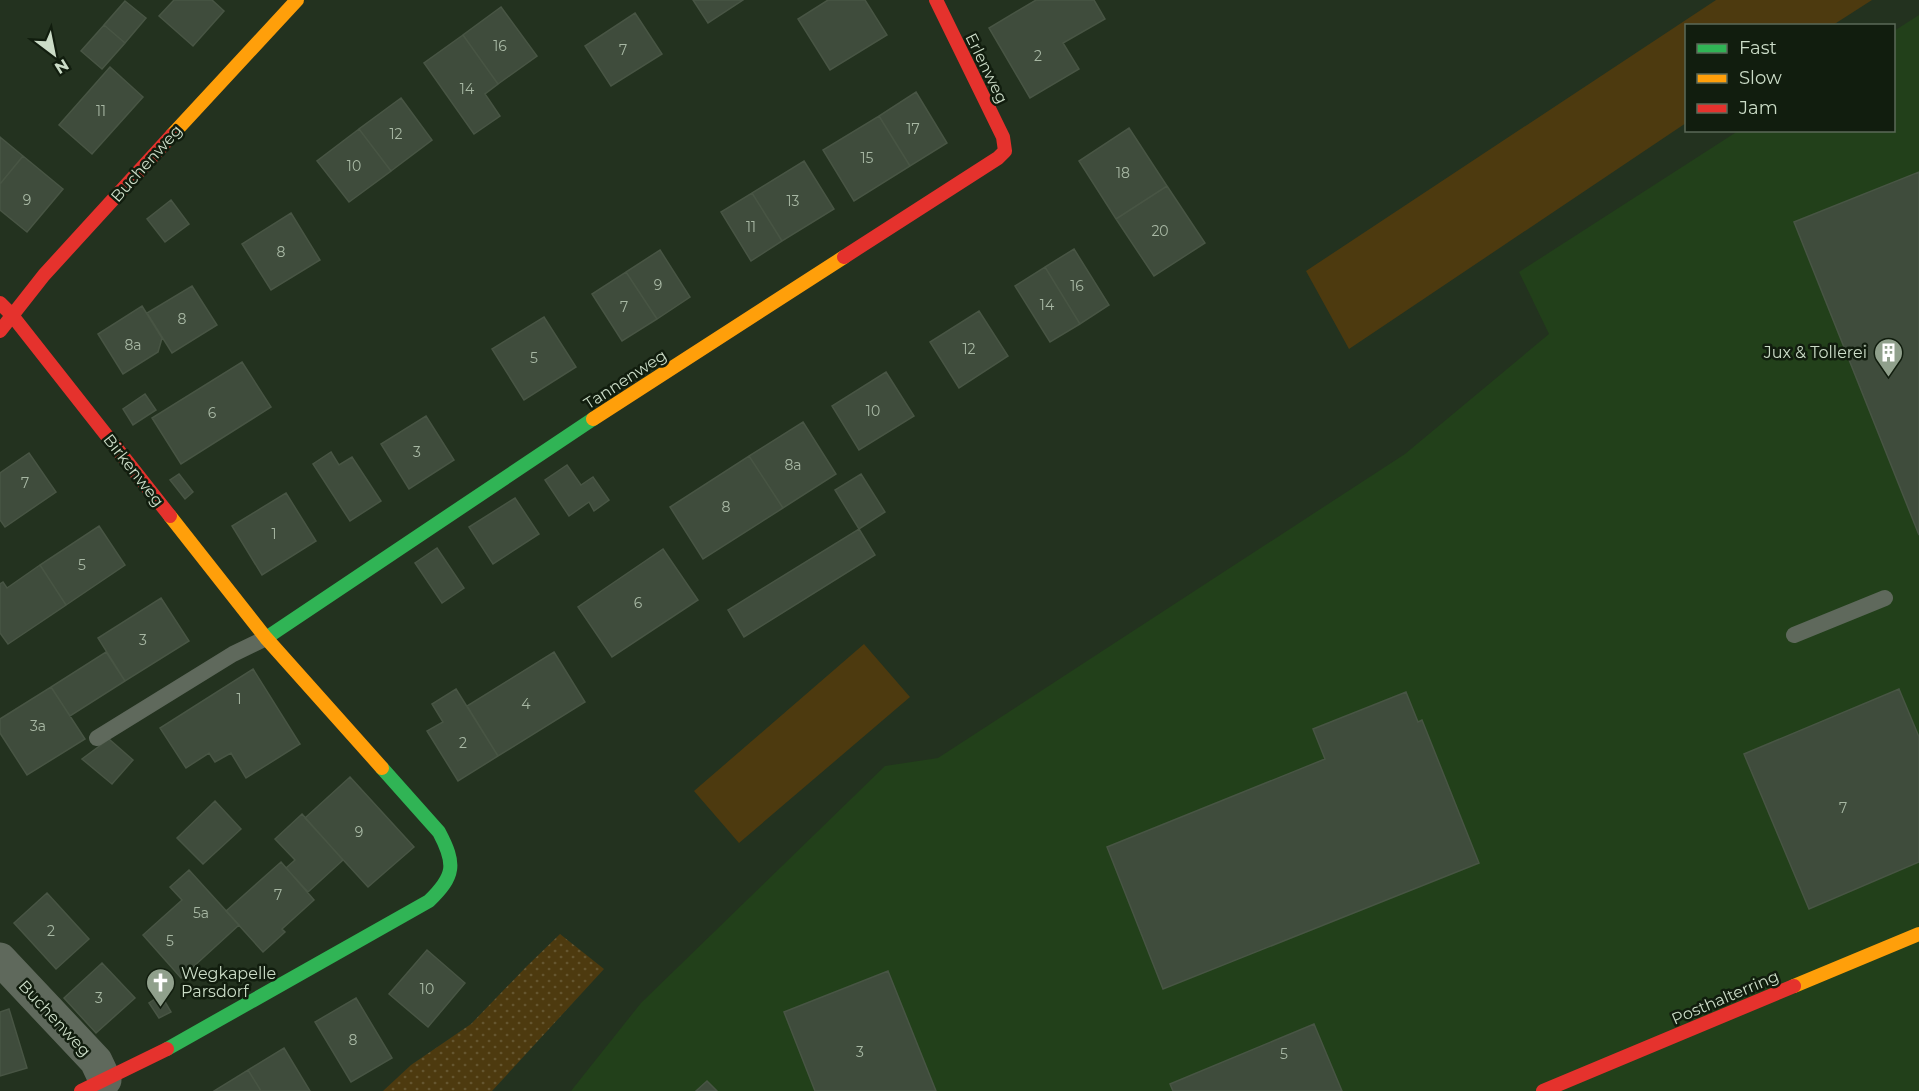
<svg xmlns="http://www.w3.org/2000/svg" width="1919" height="1091" viewBox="0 0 1919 1091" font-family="Montserrat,sans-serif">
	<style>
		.built { fill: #22401a }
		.grass { fill: #4d3a0f }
		.park { fill: url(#park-dots) }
		.building { fill: #3f4c3c; stroke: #485544; stroke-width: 1.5 }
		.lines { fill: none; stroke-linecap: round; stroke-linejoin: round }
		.lane { stroke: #5f695c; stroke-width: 16 }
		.street { stroke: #5f695c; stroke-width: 33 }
		.fast { stroke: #30b455; stroke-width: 14 }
		.slow { stroke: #ff9f0a; stroke-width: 14 }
		.jam { stroke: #e5322d; stroke-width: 14 }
		.labels { text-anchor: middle; stroke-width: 5; stroke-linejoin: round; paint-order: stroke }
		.number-label { font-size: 14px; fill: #a8b8a4 }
		.street-label { font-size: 16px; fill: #cbdcc7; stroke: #111d0e }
		.poi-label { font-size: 16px; fill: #cbdcc7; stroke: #111d0e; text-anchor: end }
	</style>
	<defs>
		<pattern id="park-dots" width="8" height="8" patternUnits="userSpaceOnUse" patternTransform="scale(1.5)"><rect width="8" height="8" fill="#4d3a0f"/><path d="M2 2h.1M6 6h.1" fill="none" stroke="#655630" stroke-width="1.8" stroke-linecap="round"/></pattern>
	</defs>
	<rect width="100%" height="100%" fill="#23321f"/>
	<path class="built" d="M1919 15V1091H571L641 1003 885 766 938 758 1405 454 1549 334 1519 272 1738 131 1894 130V31Z"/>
	<path class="grass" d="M1716 0H1872L1833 25 1686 26V123L1349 349 1306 271Z
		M864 644 910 697 739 843 694 791Z"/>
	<path class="park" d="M560 934 604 969 492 1091H383L411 1065 471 1024 526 967Z"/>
	<path class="building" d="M174 0H212L224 11 193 46 159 16Z
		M693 0H743L708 23Z
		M828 0H865L887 35 830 70 798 19Z
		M1036 0H1094L1105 19 1063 43 1079 69 1030 98 989 28Z
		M125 1 146 18 125 43 104 25Z
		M501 7 537 56 498 84 463 35Z
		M635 13 662 54 611 86 585 46Z
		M104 25 125 43 102 69 81 51Z
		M463 35 498 84 485 94 500 116 474 134 424 63Z
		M110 67 143 97 92 154 59 125Z
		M916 92 947 143 910 166 879 116Z
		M401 98 432 140 391 171 359 129Z
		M879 116 910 166 854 201 823 150Z
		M1129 128 1167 186 1116 219 1079 161Z
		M359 129 391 171 349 202 317 161Z
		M0 137 23 156 0 184Z
		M23 156 63 189 27 232 0 210V184Z
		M804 161 834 209 782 241 752 193Z
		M1919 172V535L1794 222Z
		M1167 186 1205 243 1154 276 1116 219Z
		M752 193 782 241 751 261 721 212Z
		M171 200 189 224 165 242 147 219Z
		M291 213 320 260 271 290 242 244Z
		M1074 249 1109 305 1080 324 1045 267Z
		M660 250 690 297 657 319 626 272Z
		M1045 267 1080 324 1050 342 1015 286Z
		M626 272 657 319 622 341 592 294Z
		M192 286 217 325 172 353 147 313Z
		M142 306 162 338 158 352 123 374 98 334Z
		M979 311 1008 356 959 388 930 342Z
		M544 317 576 367 524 400 492 349Z
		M242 362 271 407 181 464 152 418Z
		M886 372 914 416 859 450 832 406Z
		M145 394 156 410 133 425 123 409Z
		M426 416 454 460 409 489 381 444Z
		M803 422 836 474 783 508 749 456Z
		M331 452 339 465 352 457 381 501 350 521 313 464Z
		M29 453 56 492 5 527 0 520V473Z
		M749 456 783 508 703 559 670 507Z
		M567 465 581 485 593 477 609 500 594 511 589 502 569 516 545 480Z
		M179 474 193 492 185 499 170 480Z
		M861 474 885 512 859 529 835 490Z
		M286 493 316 541 262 575 232 526Z
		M515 498 539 534 493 564 469 527Z
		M99 526 125 565 66 605 40 565Z
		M859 529 875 555 744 637 728 610Z
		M437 548 464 588 442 603 415 563Z
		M663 549 698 600 612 657 578 607Z
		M40 565 66 605 8 644 0 633V584L3 582 7 588Z
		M161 598 189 641 125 681 98 638Z
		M106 652 125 681 70 716 51 687Z
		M554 652 585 702 498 756 467 706Z
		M253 669 300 744 246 778 231 753 215 762 209 753 186 768 160 728Z
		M51 687 85 739 27 775 0 733V719Z
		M456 689 498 756 458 781 427 731 443 722 432 704Z
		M1899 689 1919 737V862L1809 909 1744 754Z
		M1406 692 1418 722 1422 720 1479 863 1163 989 1107 847 1325 759 1313 729Z
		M109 739 133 760 112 784 82 759Z
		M350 777 414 847 368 887 305 818Z
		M215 801 241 829 203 864 177 838Z
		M302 814 343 860 308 892 286 868 295 860 275 839Z
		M281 862 314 900 282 929 285 932 263 952 226 911Z
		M189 870 239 925 181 978 143 935 182 900 170 887Z
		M47 893 89 939 56 969 14 923Z
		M427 950 465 983 428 1027 389 994Z
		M102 963 135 998 96 1033 64 998Z
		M888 971 936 1091H815L784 1012Z
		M161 995 171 1012 159 1018 149 1003Z
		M356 998 392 1058 351 1082 315 1022Z
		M9 1009 27 1068 0 1076V1012Z
		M1314 1024 1342 1091H1173L1170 1084Z
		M284 1048 310 1091H261L248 1070Z
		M248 1070 261 1091H214Z
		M707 1081 717 1091H696Z"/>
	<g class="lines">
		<path class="lane" d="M1794 635 1885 598
			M97 738 233 654 266 638"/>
		<path class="street" d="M0 959 96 1061 105 1080"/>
		<path class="fast" d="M266 638 593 419
			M167 1049 429 901C455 876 456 864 439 832L382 768"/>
		<path class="slow" d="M172 135 297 0
			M593 419 844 257
			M170 516 266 638 382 768
			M1794 986 1919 934"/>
		<path class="jam" d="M844 257 998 158 1005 151 1003 137 936 0
			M0 303 11 314 170 516
			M0 331 44 275 172 135
			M81 1091 167 1049
			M1543 1091 1794 986"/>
	</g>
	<defs>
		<symbol id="building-pin" viewBox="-11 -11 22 30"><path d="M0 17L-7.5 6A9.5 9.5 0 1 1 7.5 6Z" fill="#90a08c" stroke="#111d0e"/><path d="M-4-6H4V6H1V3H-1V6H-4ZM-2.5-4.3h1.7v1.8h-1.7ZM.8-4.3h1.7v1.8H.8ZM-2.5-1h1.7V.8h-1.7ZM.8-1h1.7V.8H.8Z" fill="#fff"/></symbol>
		<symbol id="church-pin" viewBox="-11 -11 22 30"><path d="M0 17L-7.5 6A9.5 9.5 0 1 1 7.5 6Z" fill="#90a08c" stroke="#111d0e"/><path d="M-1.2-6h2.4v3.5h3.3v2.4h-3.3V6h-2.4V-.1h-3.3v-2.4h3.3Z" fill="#fff"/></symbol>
	</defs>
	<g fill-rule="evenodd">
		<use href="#building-pin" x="1872" y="336" width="33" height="45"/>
		<use href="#church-pin" x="144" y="966" width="33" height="45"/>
	</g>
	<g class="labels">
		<g class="number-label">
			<text x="500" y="51">16</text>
			<text x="623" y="55">7</text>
			<text x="1038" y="61">2</text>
			<text x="467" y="94">14</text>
			<text x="101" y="116">11</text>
			<text x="913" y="134">17</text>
			<text x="396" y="139">12</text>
			<text x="867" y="163">15</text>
			<text x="354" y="171">10</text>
			<text x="1123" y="178">18</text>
			<text x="27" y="205">9</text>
			<text x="793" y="206">13</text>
			<text x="751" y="232">11</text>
			<text x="1160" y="236">20</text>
			<text x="281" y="257">8</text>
			<text x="658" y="290">9</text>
			<text x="1077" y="291">16</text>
			<text x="1047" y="310">14</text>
			<text x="624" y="312">7</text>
			<text x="182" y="324">8</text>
			<text x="133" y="350">8a</text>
			<text x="969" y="354">12</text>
			<text x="534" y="363">5</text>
			<text x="873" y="416">10</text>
			<text x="212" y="418">6</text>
			<text x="417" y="457">3</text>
			<text x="793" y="470">8a</text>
			<text x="25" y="488">7</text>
			<text x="726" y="512">8</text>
			<text x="274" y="539">1</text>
			<text x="82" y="570">5</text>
			<text x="638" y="608">6</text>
			<text x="143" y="645">3</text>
			<text x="239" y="704">1</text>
			<text x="526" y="709">4</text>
			<text x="38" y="731">3a</text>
			<text x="463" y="748">2</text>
			<text x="1843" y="813">7</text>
			<text x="359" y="837">9</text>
			<text x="278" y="900">7</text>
			<text x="201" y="918">5a</text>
			<text x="51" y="936">2</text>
			<text x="170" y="946">5</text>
			<text x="427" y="994">10</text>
			<text x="99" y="1003">3</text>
			<text x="353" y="1045">8</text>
			<text x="860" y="1057">3</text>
			<text x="1284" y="1059">5</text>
		</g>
		<g class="street-label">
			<text transform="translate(987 68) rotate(64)" y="6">Erlenweg</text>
			<text transform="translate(146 163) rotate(-48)" y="6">Buchenweg</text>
			<text transform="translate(625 379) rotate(-33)" y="6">Tannenweg</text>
			<text transform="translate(134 470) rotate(52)" y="6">Birkenweg</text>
			<text transform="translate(1725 997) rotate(-23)" y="6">Posthalterring</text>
			<text transform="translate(55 1018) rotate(47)" y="6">Buchenweg</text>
		</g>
		<g class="poi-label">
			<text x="1867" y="358">Jux &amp; Tollerei</text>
			<text x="181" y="979" text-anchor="start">Wegkapelle<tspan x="181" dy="18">Parsdorf</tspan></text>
		</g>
	</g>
	<rect x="1685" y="24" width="210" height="108" fill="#111d0e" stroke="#5b6958" stroke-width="1.5"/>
	<rect x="1697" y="44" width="30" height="9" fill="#30b455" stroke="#5b6958" stroke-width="1.5"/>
	<text x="1739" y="54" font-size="18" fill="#cbdcc7">Fast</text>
	<rect x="1697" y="74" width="30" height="9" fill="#ff9f0a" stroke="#5b6958" stroke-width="1.5"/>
	<text x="1739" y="84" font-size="18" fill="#cbdcc7">Slow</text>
	<rect x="1697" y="104" width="30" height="9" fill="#e5322d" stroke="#5b6958" stroke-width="1.5"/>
	<text x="1739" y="114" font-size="18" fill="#cbdcc7">Jam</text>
	<g transform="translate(54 54) rotate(148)" stroke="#111d0e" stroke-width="4.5" paint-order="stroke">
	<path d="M0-4.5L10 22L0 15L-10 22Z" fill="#cbdcc7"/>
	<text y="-9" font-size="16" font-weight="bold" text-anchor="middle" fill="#cbdcc7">N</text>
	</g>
</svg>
